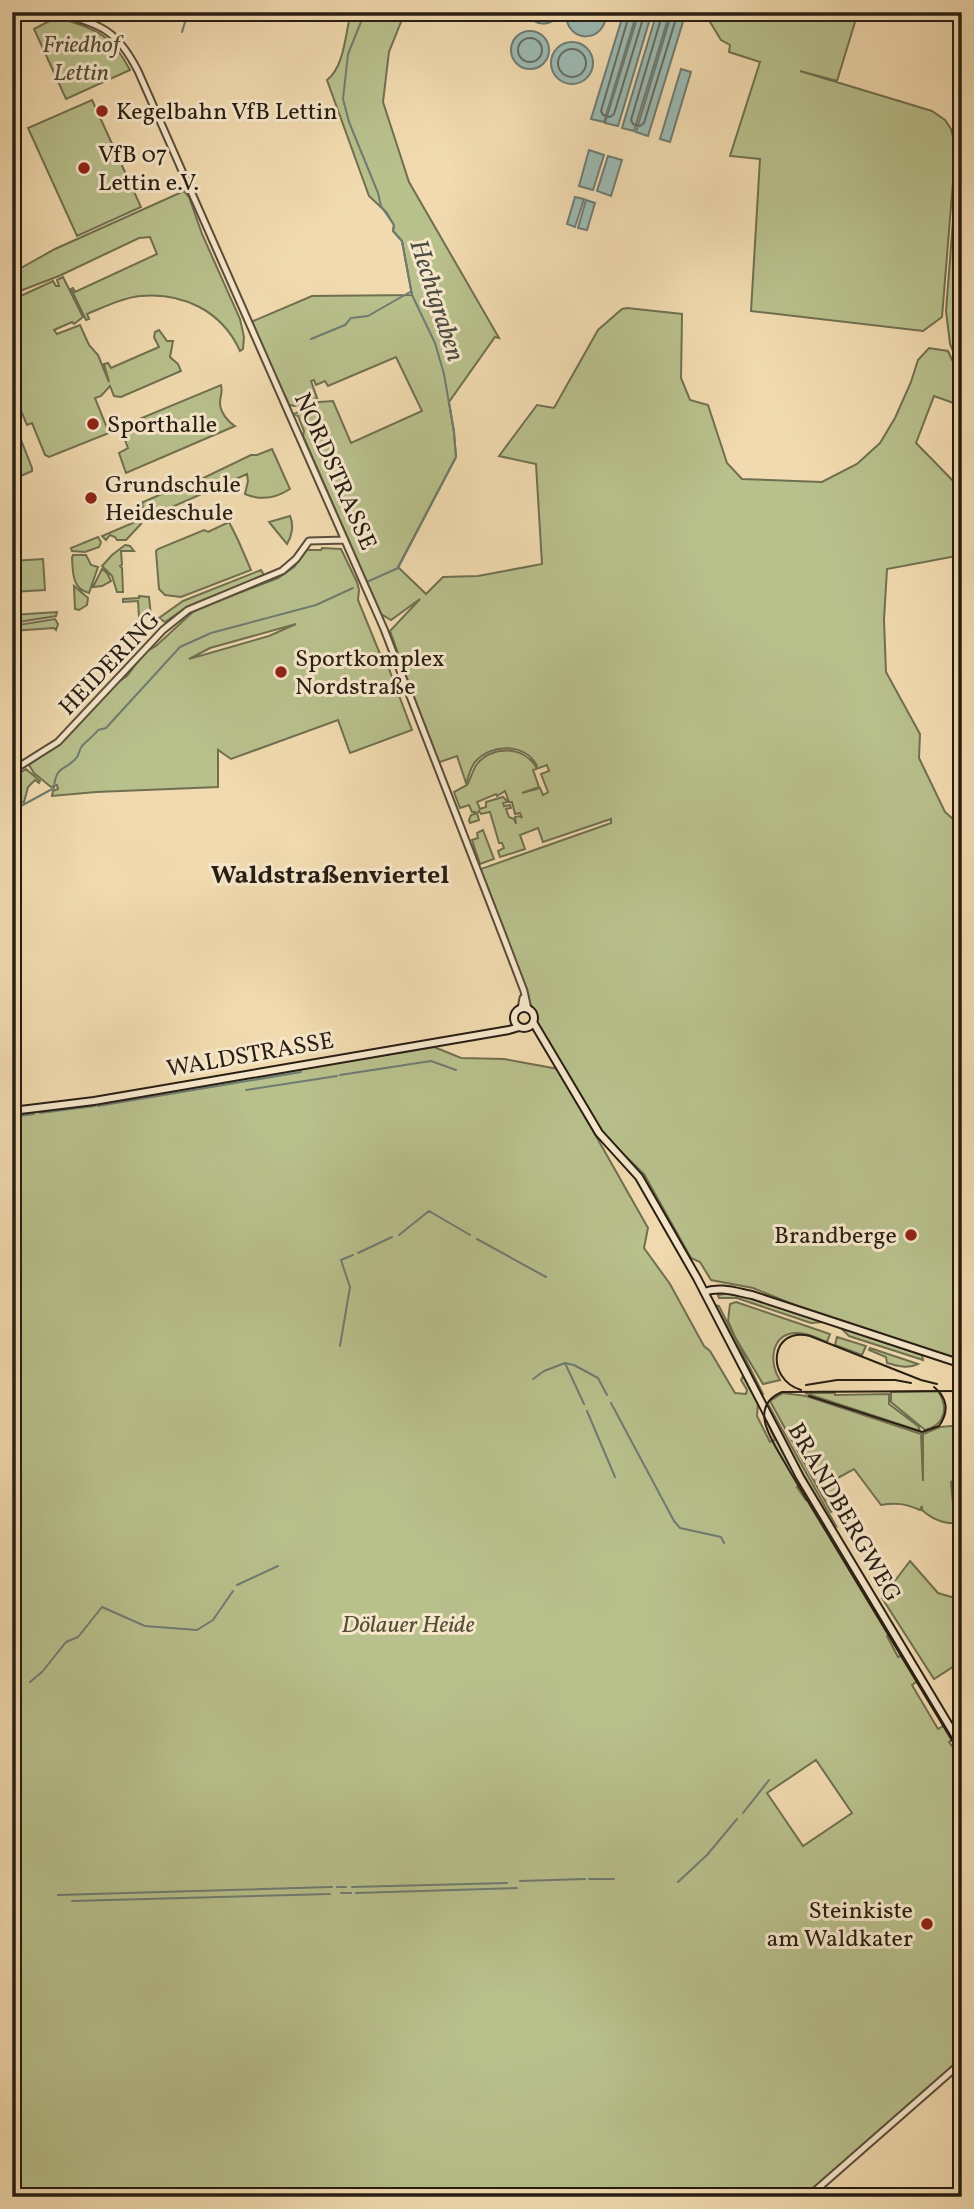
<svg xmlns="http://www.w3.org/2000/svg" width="974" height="2209" viewBox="0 0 974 2209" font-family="Vollkorn,serif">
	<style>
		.green { fill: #b8c08c; stroke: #706f50; stroke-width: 2; fill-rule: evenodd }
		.water { fill: #9cb9b2; stroke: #6e7b72; stroke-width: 2 }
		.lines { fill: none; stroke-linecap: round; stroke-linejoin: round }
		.shore { stroke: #626c62; stroke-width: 2 }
		.stream { stroke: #6e7b72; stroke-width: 2 }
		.tertiary-casing { stroke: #5a4d3a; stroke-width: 9 }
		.secondary-casing { stroke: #281e13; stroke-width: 10 }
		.tertiary { stroke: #f6e7cb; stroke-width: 5 }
		.secondary { stroke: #f6e7cb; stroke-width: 6 }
		.tram { stroke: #281e13; stroke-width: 2 }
		.poi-dot { fill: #8f2418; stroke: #f6e7cb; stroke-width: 2.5 }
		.labels { text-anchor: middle; stroke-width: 6; stroke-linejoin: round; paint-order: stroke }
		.park-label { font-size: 24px; font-style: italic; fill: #534f37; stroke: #f6e7cb }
		.poi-label { font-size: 24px; fill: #281e13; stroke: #f6e7cb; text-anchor: start }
		.street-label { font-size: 24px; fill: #281e13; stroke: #f6e7cb }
		.water-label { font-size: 26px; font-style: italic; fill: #4b4c43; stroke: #f6e7cb }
		.neighbourhood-label { font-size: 26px; font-weight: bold; fill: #281e13; stroke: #f6e7cb }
	</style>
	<rect width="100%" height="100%" fill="#f1daaf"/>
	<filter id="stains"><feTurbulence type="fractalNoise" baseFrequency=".00286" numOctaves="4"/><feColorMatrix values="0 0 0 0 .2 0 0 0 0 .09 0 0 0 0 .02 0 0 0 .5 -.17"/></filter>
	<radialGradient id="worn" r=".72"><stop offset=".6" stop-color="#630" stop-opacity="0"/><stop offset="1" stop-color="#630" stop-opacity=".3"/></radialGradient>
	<path class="green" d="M325 12H405L389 52 383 102 409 182 499 338 495 337 449 402 454 432 456 457 398 567 426 594 443 577 478 576 542 564 536 464 499 456 537 405 554 408 598 330 622 309 627 308 682 314 681 378 690 400 708 405 727 463 742 479 822 482 857 464 880 443 895 418 911 382 918 360 929 348 948 351 953 362 962 371V406L934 396 916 443 962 490V555L887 569 884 620 886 672 920 734 919 758 945 812 962 827V1364L834 1321 753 1288 711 1280 700 1262 691 1258 644 1174 604 1135 537 1025 478 870 611 823V819L543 842 538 828 520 835 525 849 500 857 498 851 504 848 502 843H499L490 812 481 814 479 811 477 813 479 820 470 823 469 820 471 815 475 814V812H472L469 805 460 808 454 792 467 785C471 779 472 771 477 764 492 745 524 746 536 767L537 766C526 743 491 743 475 762 470 768 469 776 466 783L457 756 437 763 390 631 420 599 391 620 381 614 303 436 304 431 298 416 294 414 319 402 333 401 351 443 422 411 396 357 328 386 325 381 316 385 314 380 311 381 317 398 295 406 289 405 251 322 312 296 412 295 402 241 393 231 394 225 386 212 369 196 327 80C343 68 345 39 349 21L324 20ZM547 765 549 771 541 774 548 792 543 795 540 788 522 793 539 787 533 770ZM505 791 509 802H512L515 814 520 813 522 818 520 816 515 817 516 824 514 819 509 817 506 809 511 808 510 805 504 806 503 803 508 802 503 797 486 802V807L480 809 477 802 496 794 497 796Z
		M704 12H858L837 81 800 71 932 111 945 120 951 129 954 140V169L942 317 923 331 751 311 760 159 730 156 760 62 729 52 730 45 721 40Z
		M57 17C96 30 110 32 130 70L66 99 34 29Z
		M92 100 141 207 77 236 28 128Z
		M962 166V361L955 356 950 344 946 311 957 169Z
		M184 191 189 197 202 234 240 319 244 337 243 349 240 351C222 311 183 292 140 296 122 298 104 307 87 314L89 319 86 320 71 289 73 288 75 292 157 254 150 237 139 238 59 276 12 294V273L55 249Z
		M63 277 83 317 74 324 72 322 54 330 57 334 80 325 89 345 98 355 109 382 104 364 108 363 111 368 159 347 154 337 155 332 159 330 167 341H173L170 357 178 364 181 371 121 397 114 396 110 386 101 396 95 398 109 433 49 457 45 455 32 423 27 425 12 390V300L53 281 56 286H59L57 280Z
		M221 385C223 393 220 396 220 403 220 412 228 422 235 426L126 473 119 453 128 448 120 427Z
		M12 417 32 468V471L12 480Z
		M272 449 290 489C276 498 261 501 245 494L248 481 247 474 147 518 142 504 143 502 187 483 191 484 251 455H257Z
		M290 516C294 525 292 536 287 544L269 522Z
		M142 519 141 524 126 540H117L115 537 110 535 106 540 102 536Z
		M229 522 238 540 251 570 181 597 165 595 159 589 156 551 158 549 204 530 208 532Z
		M98 537 101 542 99 547 85 552 72 551 71 548Z
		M125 545 130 546 134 551H121L122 565 120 566 122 568 123 592H117L112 576 102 566 112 555Z
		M322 548 341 549 357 582 359 590 358 600 380 654 383 653 412 730 350 753 338 720 231 759 218 750V787L96 792 52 796 53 791 58 789 57 785 51 787 34 773 29 765 60 742 110 688 127 676 145 652 156 646 196 609 278 578 294 567 307 550H321ZM296 624 269 636 189 659 210 648Z
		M73 555H86L91 565 98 567 89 593C72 589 73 573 72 558Z
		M43 559 45 590 12 592V561Z
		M102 569 107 573 111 581 102 586 93 587Z
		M261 570 264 575 184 609 165 622 159 618 183 601Z
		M74 586 88 598 87 605 79 610 75 609Z
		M139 596 149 597 151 616 139 617 138 601 123 602V599L139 598Z
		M57 612 56 616 12 623V615Z
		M55 619 58 624 56 630 54 628 12 631V626Z
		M26 769 40 781 39 783 35 780 28 787 24 802 12 804V778Z
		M483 830 494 859 480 864 472 840 478 838 477 833Z
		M434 1047 461 1058 504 1059 558 1069 648 1228 644 1248 670 1284 704 1346 710 1351 735 1393 746 1394 747 1390 741 1380 743 1376 758 1403 757 1416 770 1442 775 1440 765 1417 806 1494 800 1485 797 1487 806 1500 809 1498 890 1634 887 1636 898 1657 903 1655 919 1680 912 1685 938 1729 945 1725 954 1739 949 1742 962 1759V1994L953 2001 962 2012V2062L807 2197H12V1114L95 1103ZM816 1760 852 1813 803 1846 767 1793Z
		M730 1293 746 1296 823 1322 811 1323 737 1298H719L718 1295Z
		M736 1302 830 1334 827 1342C817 1338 806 1332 795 1333 770 1335 769 1364 780 1380L763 1384 735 1337 728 1321 730 1304Z
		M715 1305 719 1306 763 1394 761 1397Z
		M841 1328 922 1355 923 1360 849 1336Z
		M837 1337 866 1346 862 1355 835 1345Z
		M870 1348 918 1364C908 1369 897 1366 887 1363L886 1357 869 1350Z
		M938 1391C949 1408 945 1425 925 1430L891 1402V1392Z
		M783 1393 806 1396 921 1434 923 1481V1434L940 1427 962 1425V1475L951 1482 953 1504 958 1510H962V1522C948 1526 933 1520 922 1510V1506L920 1510C906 1504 896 1502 881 1505L854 1469 834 1480 847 1503 831 1512 770 1401Z
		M805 1393H835V1395L889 1394V1404L918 1426 920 1431Z
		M768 1404 836 1526 831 1524 825 1515 766 1407Z
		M910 1561 938 1593 962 1600V1661L934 1679 882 1598Z"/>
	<path class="water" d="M524 12H562C551 28 535 27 524 12Z
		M566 12H606C607 44 565 45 566 12Z
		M624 12H637L604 122 591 119Z
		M639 12H652L618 126 605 123Z
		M657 12H670L634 131 622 128Z
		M672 12H686L648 136 636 132Z
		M511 50a19 19 0 1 1 38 0a19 19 0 1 1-38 0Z
		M551 63a21 21 0 1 1 42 0a21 21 0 1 1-42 0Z
		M681 69 691 72 670 142 660 139Z
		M589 150 604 155 593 190 579 186Z
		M608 156 622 160 611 196 597 191Z
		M575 197 584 199 575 227 567 224Z
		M586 200 595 203 587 230 578 228Z"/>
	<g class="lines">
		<path class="shore" d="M630 12 601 111 603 115 610 117 614 114 645 12
			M663 12 631 120 633 124 640 126 644 123 678 12
			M518 50a12 12 0 1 1 24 0a12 12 0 1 1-24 0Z
			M558 63a14 14 0 1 1 28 0a14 14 0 1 1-28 0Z"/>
		<path class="stream" d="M365 12 348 54 343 99 349 122 378 193 381 206 394 225 393 231 402 241 412 295 435 343 444 374 454 432 456 457 398 568 369 581
			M182 32 188 12
			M958 198 962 185
			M311 339 345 325 351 318 368 316 410 292
			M12 807 21 806 54 788C56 763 67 771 77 757 79 754 79 750 82 746 87 740 93 737 98 730L106 728 180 647 211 633 316 605 353 588
			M340 1075 431 1061 456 1070
			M246 1090 337 1076
			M98 1106 301 1072
			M40 1113 95 1106
			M12 1117 34 1114
			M399 1235 429 1211 470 1235
			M477 1239 546 1277
			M358 1253 392 1237
			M340 1346 350 1287 341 1260 353 1255
			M565 1363 584 1404
			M533 1379 544 1371 565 1363 574 1365 598 1378 607 1395
			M611 1403 674 1521 680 1528 721 1537 724 1543
			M587 1411 615 1477
			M237 1585 278 1566
			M30 1682 42 1672 66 1642 78 1637 102 1607 145 1626 197 1630 213 1620 233 1591
			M743 1813 769 1780
			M589 1879H614
			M520 1881 585 1879
			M678 1882 707 1855 737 1819
			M337 1887H346
			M352 1887 507 1883
			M341 1893H351
			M356 1893 517 1888
			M58 1895 332 1887
			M72 1901 330 1894"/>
		<defs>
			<path id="tertiary" d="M58 12C101 26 116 28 138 71L384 629 503 936 524 991 528 1009
				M12 771 58 742 163 630 188 610 282 571 296 559 309 541 345 540
				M521 1009 523 998
				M808 2197 962 2062"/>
			<path id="secondary" d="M514 1018a10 10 0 1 1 20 0a10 10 0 1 1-20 0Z
				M533 1022 599 1133 639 1177 697 1278 800 1477 962 1747
				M12 1111 94 1101 509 1030 519 1027
				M704 1292C720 1286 736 1292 752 1295L962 1364"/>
		</defs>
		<use href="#tertiary" class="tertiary-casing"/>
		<use href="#secondary" class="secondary-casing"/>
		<use href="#tertiary" class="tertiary"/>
		<use href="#secondary" class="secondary"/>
		<path class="tram" d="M806 1385 837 1380H895L911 1383
			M801 1390C765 1379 770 1326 810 1336L921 1380 937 1384
			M962 1391 782 1392C744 1408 777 1447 789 1470L962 1757
			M809 1396 922 1432 939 1426C949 1412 948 1398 934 1387"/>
	</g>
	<g class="poi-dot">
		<circle cx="102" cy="111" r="7"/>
		<circle cx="84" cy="168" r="7"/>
		<circle cx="93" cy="424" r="7"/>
		<circle cx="91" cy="498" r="7"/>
		<circle cx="281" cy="672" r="7"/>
		<circle cx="911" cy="1235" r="7"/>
		<circle cx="927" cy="1924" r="7"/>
	</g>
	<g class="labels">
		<g class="park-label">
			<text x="81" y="52">Friedhof<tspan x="81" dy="28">Lettin</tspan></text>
			<text x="408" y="1632">Dölauer Heide</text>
		</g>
		<g class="poi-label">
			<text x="116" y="119">Kegelbahn VfB Lettin</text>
			<text x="98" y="162">VfB 07<tspan x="98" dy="28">Lettin e.V.</tspan></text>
			<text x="107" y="432">Sporthalle</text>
			<text x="105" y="492">Grundschule<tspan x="105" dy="28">Heideschule</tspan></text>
			<text x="295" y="666">Sportkomplex<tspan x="295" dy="28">Nordstraße</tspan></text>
			<text x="897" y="1243" text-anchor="end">Brandberge</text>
			<text x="913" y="1918" text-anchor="end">Steinkiste<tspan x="913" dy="28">am Waldkater</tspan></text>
		</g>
		<g class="street-label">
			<text transform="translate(336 471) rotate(66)" y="8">NORDSTRASSE</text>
			<text transform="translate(109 663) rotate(-46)" y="8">HEIDERING</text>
			<text transform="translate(250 1054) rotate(-10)" y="8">WALDSTRASSE</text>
			<text transform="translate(845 1512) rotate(60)" y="8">BRANDBERGWEG</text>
		</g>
		<g class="water-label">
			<text transform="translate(438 300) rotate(72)" y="9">Hechtgraben</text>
		</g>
		<g class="neighbourhood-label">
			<text x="330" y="883">Waldstraßenviertel</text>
		</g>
	</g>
	<rect width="974" height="2209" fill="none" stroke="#f1daaf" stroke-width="42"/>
	<rect x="14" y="14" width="946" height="2181" fill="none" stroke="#281e13" stroke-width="3.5"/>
	<rect x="21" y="21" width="932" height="2167" fill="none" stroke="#281e13" stroke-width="2"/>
	<rect width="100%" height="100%" filter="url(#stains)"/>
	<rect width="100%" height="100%" fill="url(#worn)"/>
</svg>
